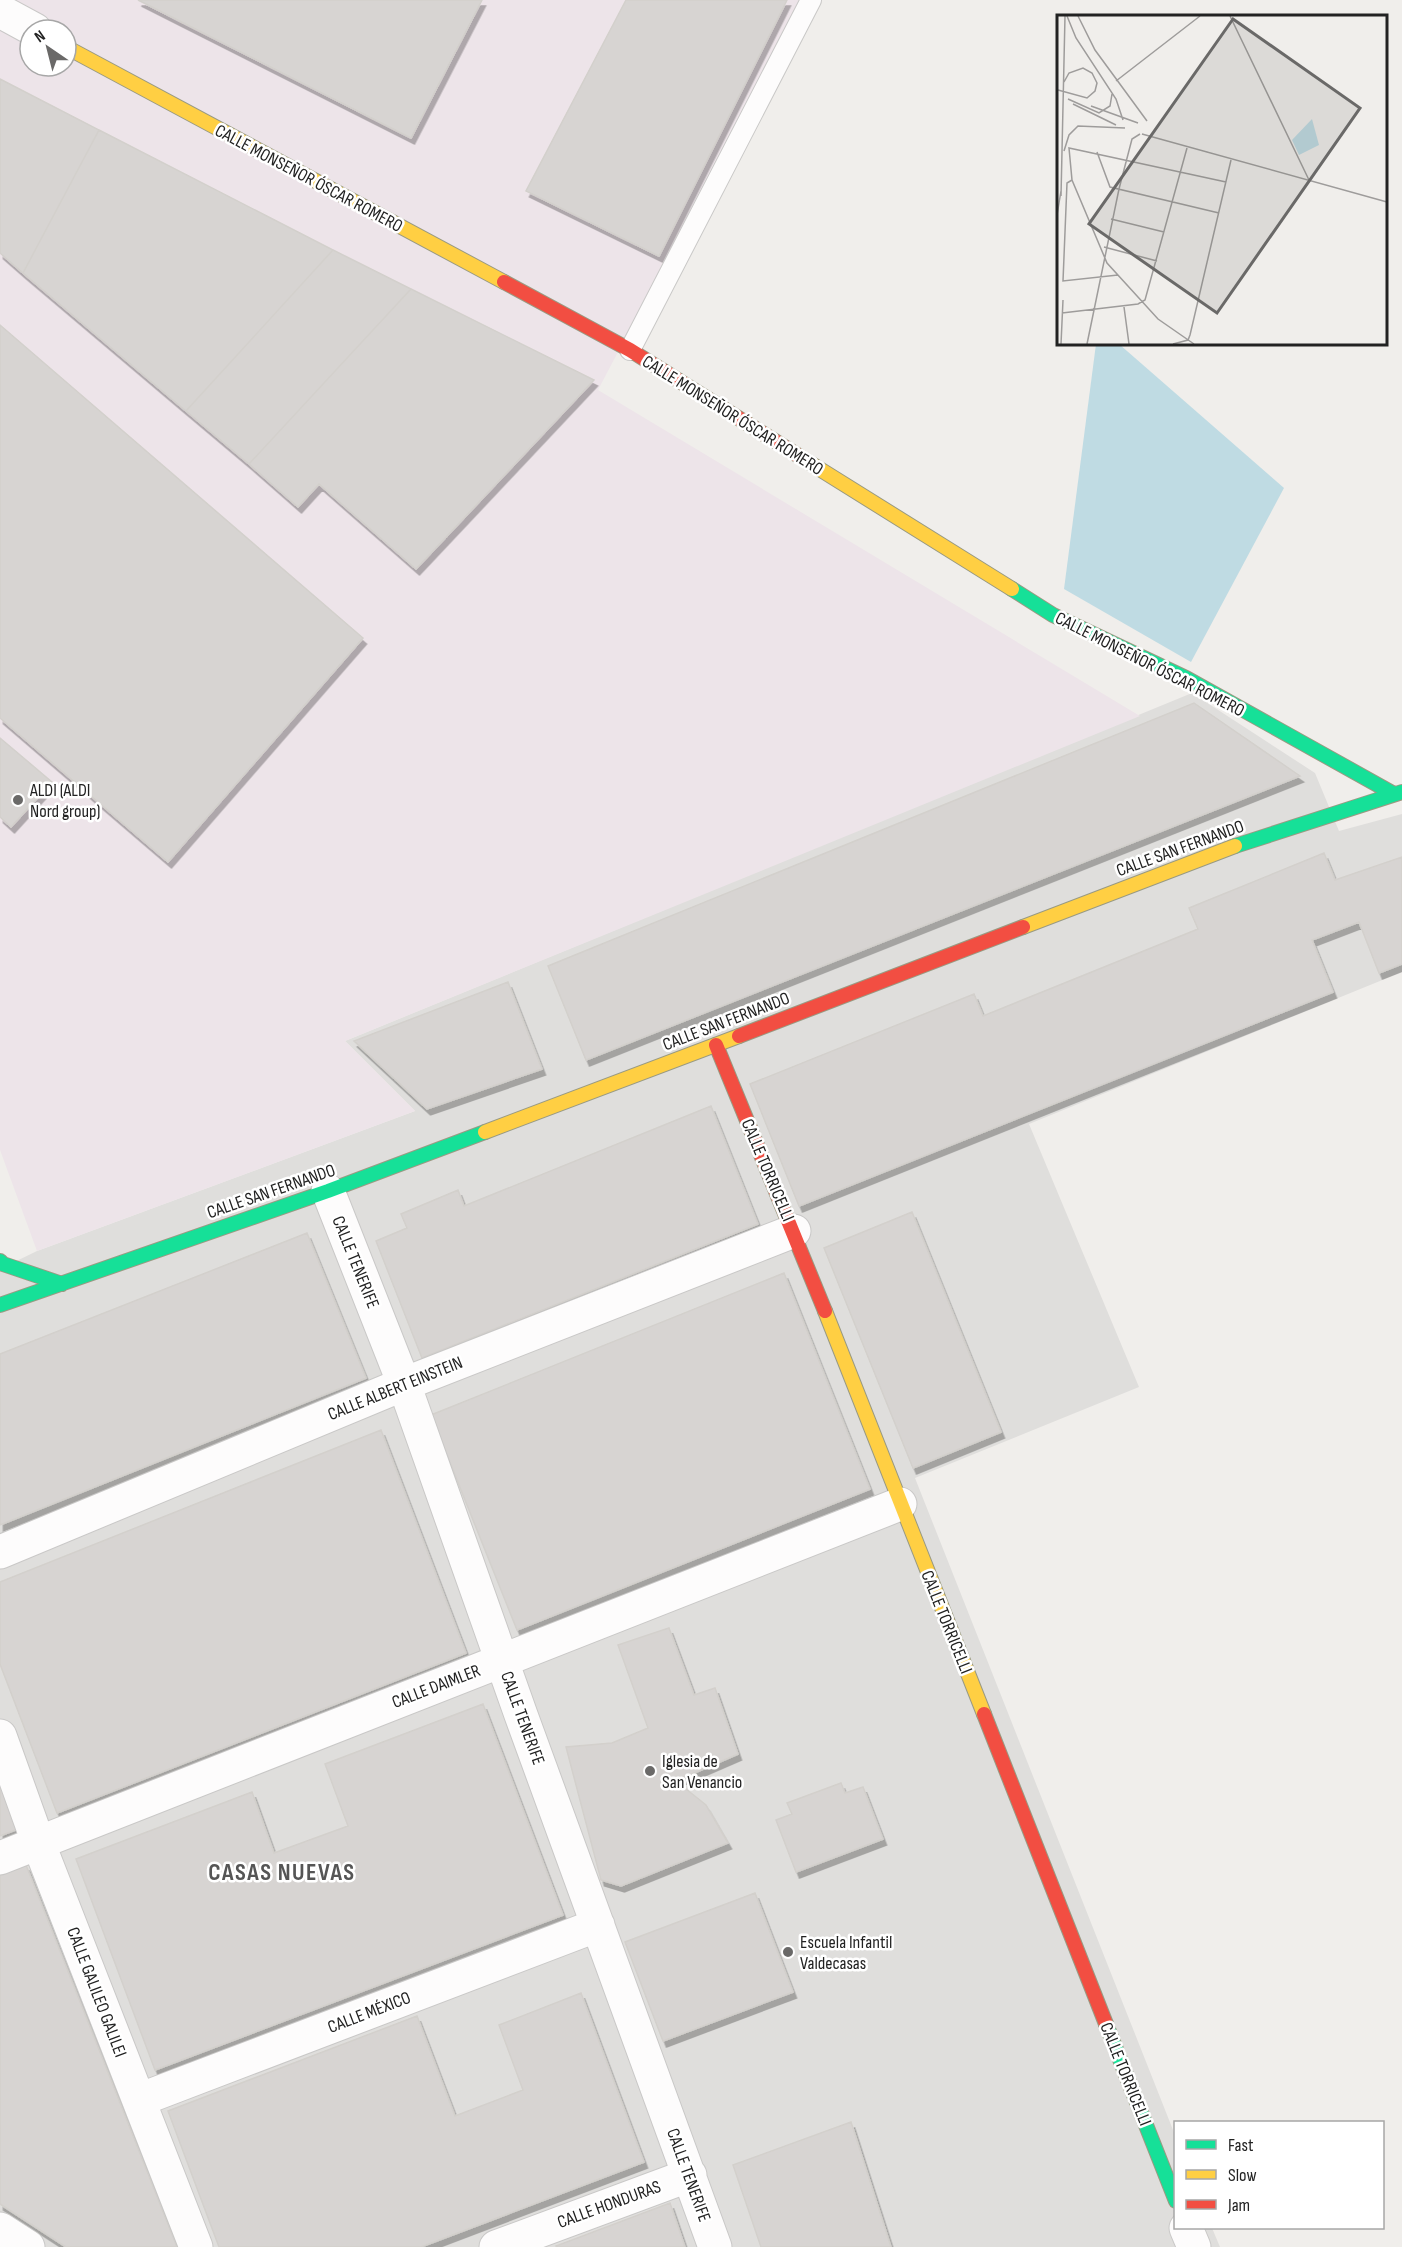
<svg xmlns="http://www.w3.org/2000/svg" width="1402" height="2247" viewBox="0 0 1402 2247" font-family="'Sofia Sans Condensed',sans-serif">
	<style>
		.residential { fill: #dfdedc }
		.industrial { fill: #ede4e9; fill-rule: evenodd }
		.water { fill: #bfdbe3 }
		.building { fill: #d7d4d2; stroke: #d3d0cc; stroke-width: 1.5; filter: url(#shadow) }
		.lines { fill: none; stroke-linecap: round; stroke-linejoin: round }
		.lane-casing { stroke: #c9c8c7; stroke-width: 22 }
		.street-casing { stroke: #c9c8c7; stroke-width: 35 }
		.fast-casing { stroke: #999a82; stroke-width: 16 }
		.slow-casing { stroke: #999a82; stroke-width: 16 }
		.jam-casing { stroke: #999a82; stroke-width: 16 }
		.lane { stroke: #fdfcfc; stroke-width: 20 }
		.street { stroke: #fdfcfc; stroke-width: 33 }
		.fast { stroke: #16e098; stroke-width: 14 }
		.slow { stroke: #ffcf43; stroke-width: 14 }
		.jam { stroke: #f24e42; stroke-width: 14 }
		.poi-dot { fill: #6a6968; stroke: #fff; stroke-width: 2 }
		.labels { text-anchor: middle; stroke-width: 5; stroke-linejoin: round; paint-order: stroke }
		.street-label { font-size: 18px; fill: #222; stroke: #fff }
		.poi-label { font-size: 18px; fill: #222; stroke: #fff; text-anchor: start }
		.district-label { font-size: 24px; font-weight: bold; letter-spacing: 1.5px; fill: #555; stroke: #fff }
		.inset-road { fill: none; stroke: #9e9c9b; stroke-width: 1.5 }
		.view { fill: #6a6968; fill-opacity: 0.15; stroke: #6a6968; stroke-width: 3 }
		.inset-edge { fill: none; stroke: #222; stroke-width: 3 }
	</style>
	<defs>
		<filter id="shadow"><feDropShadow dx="3.5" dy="6" stdDeviation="0" flood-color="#0004"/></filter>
	</defs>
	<rect width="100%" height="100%" fill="#f0eeeb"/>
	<path class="residential" d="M1192 693 1315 773 1339 831 1402 814V972L1029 1124 1139 1387 915 1478 1175 2135 1176 2228H1212L1220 2247H0V1269L37 1251 415 1111 345 1041Z"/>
	<path class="industrial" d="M0 0H803L598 390 1140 716 345 1041 415 1111 37 1251 0 1150ZM30 30H66V66H30Z"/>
	<path class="water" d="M1096 344H1119L1284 488 1191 662 1064 589Z"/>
	<path class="building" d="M138 0H482L411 138Z
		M626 0H787L659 256 526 191Z
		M0 79 99 130 23 273 0 253Z
		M99 130 333 250 186 411 23 273Z
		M333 250 411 289 249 464 186 411Z
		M411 289 594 380 416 569 319 484 298 507 249 464Z
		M0 325 363 638 168 862 0 718Z
		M1194 703 1300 776 586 1060 548 966Z
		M0 738 52 782 11 827 0 817Z
		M1324 853 1335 880 1402 857V964L1379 973 1359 922 1312 940 1333 992 799 1206 750 1084 974 994 983 1016 1198 929 1189 908Z
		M508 982 542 1069 427 1109 354 1041Z
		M711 1106 758 1224 422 1358 376 1241 407 1228 401 1214 458 1190 464 1206Z
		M912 1212 1001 1432 913 1468 824 1248Z
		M307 1233 366 1378 0 1525V1354Z
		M784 1273 870 1489 517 1630 431 1415Z
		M381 1430 466 1653 57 1813 0 1664V1582Z
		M669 1628 694 1695 715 1688 738 1754 676 1781 706 1805 728 1843 621 1886 601 1880 566 1747 612 1743 648 1728 618 1645Z
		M483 1704 563 1915 155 2070 76 1859 252 1792 274 1853 348 1826 325 1764Z
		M841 1783 845 1793 863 1787 883 1839 796 1872 776 1820 792 1814 787 1803Z
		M0 1784 18 1829 0 1836Z
		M26 1865 177 2247H66L0 2204V1875Z
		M755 1893 793 1992 663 2041 625 1942Z
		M581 1993 644 2162 421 2247H219L168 2111 417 2016 455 2116 523 2090 499 2025Z
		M851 2122 891 2247H761L733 2165Z
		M670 2203 685 2247H557L556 2246Z"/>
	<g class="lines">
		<defs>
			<path id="lane" d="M630 350 811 0"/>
			<path id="street" d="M0 11 35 30
				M328 1191 404 1384 521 1715 715 2247
				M0 1552 404 1384 794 1231
				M0 1736 38 1842 196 2247
				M0 1858 900 1504
				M139 2100 598 1925
				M1186 2228 1194 2247
				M0 2229 28 2247
				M496 2247 690 2175"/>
			<path id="fast" d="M1012 589 1053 615 1186 678 1394 794
				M1235 846 1402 792
				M0 1261 3 1264 62 1284
				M0 1305 328 1191 485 1132
				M1106 2024 1176 2201"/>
			<path id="slow" d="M66 47 504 282
				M810 463 1012 589
				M1023 927 1235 846
				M485 1132 739 1036
				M825 1311 984 1714"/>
			<path id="jam" d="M504 282 630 350 810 463
				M739 1036 1023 927
				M716 1045 825 1311
				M984 1714 1106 2024"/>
		</defs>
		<use href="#lane" class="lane-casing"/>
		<use href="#street" class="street-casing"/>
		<use href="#fast" class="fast-casing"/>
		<use href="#slow" class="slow-casing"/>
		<use href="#jam" class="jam-casing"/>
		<use href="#lane" class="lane"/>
		<use href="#street" class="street"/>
		<use href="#fast" class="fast"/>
		<use href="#slow" class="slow"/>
		<use href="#jam" class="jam"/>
	</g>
	<g class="poi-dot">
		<circle cx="18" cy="800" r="6"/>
		<circle cx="650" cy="1771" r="6"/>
		<circle cx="788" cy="1952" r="6"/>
	</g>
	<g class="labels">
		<g class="street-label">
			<text transform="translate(309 178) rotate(28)" y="6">CALLE MONSEÑOR ÓSCAR ROMERO</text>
			<text transform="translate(733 415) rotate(32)" y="6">CALLE MONSEÑOR ÓSCAR ROMERO</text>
			<text transform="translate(1150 664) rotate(27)" y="6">CALLE MONSEÑOR ÓSCAR ROMERO</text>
			<text transform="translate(1180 848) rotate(-20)" y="6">CALLE SAN FERNANDO</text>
			<text transform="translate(726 1021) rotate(-21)" y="6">CALLE SAN FERNANDO</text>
			<text transform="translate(768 1170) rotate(67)" y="6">CALLE TORRICELLI</text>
			<text transform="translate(271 1191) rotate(-19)" y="6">CALLE SAN FERNANDO</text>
			<text transform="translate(356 1262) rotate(68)" y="6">CALLE TENERIFE</text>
			<text transform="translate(395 1388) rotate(-22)" y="6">CALLE ALBERT EINSTEIN</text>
			<text transform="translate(947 1622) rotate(68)" y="6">CALLE TORRICELLI</text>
			<text transform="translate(436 1686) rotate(-21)" y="6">CALLE DAIMLER</text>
			<text transform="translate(523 1718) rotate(70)" y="6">CALLE TENERIFE</text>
			<text transform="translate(97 1992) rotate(69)" y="6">CALLE GALILEO GALILEI</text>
			<text transform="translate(369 2012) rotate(-21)" y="6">CALLE MÉXICO</text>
			<text transform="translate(1126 2074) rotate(68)" y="6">CALLE TORRICELLI</text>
			<text transform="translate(689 2175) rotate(70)" y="6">CALLE TENERIFE</text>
			<text transform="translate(609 2204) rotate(-20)" y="6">CALLE HONDURAS</text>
		</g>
		<g class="poi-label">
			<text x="30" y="796">ALDI (ALDI<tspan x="30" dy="21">Nord group)</tspan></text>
			<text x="662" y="1767">Iglesia de<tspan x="662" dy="21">San Venancio</tspan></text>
			<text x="800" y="1948">Escuela Infantil<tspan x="800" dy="21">Valdecasas</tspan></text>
		</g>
		<g class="district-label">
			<text x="282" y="1880">CASAS NUEVAS</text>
		</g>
	</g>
	<g transform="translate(1057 15)">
		<rect width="330" height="330" fill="#f0eeeb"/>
		<path d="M255 104 262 130 242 140 235 125Z" fill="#bfdbe3"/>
		<path class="inset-road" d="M10 1 19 23 59 84 66 105M21 1 38 35 90 106M173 1 252 165M59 66 143 1M1 75 30 83 38 76 40 68 35 58 26 53 12 58 7 67M11 84 42 98 53 91 55 79M16 89 59 110M34 91 81 108M85 119 330 187M7 136 12 120 21 111 68 113M40 137 53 172 162 198M15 165 10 168 6 266 61 260M4 181 8 1M0 200 4 176M54 204 107 217M47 232 100 246M67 292 72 329M5 298 81 289 88 285 130 133M4 329 6 285M30 329 62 174 75 124 83 119M116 329 131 325 133 320 174 145M137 329 101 304 50 248 15 165 12 133 169 167"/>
		<path class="view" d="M176 4 303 93 160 298 32 209Z"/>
		<rect width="330" height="330" class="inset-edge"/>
	</g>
	<rect x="1174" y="2121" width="210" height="108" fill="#ffffff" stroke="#a7a7a7" stroke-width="1.5"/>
	<rect x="1186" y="2140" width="30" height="9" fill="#16e098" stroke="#a7a7a7" stroke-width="1.5"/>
	<text x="1228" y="2151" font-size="18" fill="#222222">Fast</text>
	<rect x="1186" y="2170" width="30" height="9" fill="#ffcf43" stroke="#a7a7a7" stroke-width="1.5"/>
	<text x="1228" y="2181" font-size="18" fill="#222222">Slow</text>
	<rect x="1186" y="2200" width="30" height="9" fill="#f24e42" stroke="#a7a7a7" stroke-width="1.5"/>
	<text x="1228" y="2211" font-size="18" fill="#222222">Jam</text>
	<g transform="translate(48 48) rotate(325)"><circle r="28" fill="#ffffff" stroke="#a7a7a7" stroke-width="1.5"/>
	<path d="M0-4.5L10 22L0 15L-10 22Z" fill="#6a6968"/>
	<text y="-9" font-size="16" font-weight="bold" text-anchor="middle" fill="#222222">N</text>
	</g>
</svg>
